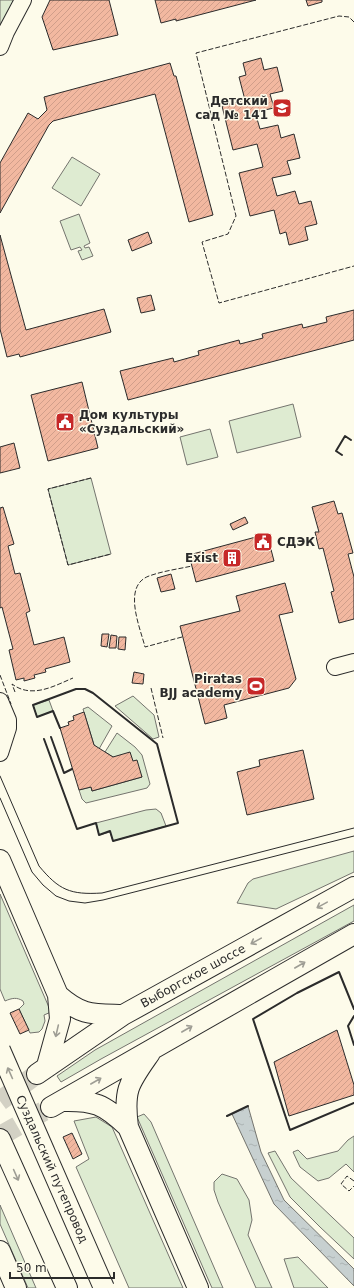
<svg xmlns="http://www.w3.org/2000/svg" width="354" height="1288" viewBox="0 0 354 1288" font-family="'DejaVu Sans',sans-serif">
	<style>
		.green { fill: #deebd1; stroke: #74746e }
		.water { fill: url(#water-ripples); stroke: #74746e }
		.building { fill: url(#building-hatch); stroke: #2b2b2b }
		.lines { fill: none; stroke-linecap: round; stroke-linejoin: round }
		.major-tunnel { stroke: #d3d1c4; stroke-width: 20; stroke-dasharray: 20 10; stroke-linecap: butt }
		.minor-casing { stroke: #2b2b2b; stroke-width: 18 }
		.major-casing { stroke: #2b2b2b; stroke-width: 22 }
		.minor { stroke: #fdfbea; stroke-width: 16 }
		.major { stroke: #fdfbea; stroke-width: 20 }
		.tram { stroke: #2b2b2b; stroke-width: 1 }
		.major-bridge-casing { stroke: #2b2b2b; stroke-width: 22; stroke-linecap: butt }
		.major-bridge { stroke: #fdfbea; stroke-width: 20 }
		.fence { stroke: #2b2b2b; stroke-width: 1; stroke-dasharray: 5 2; stroke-linecap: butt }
		.wall { stroke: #2b2b2b; stroke-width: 2 }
		.oneway { stroke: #9e9d94 }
		.labels { text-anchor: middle; stroke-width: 3; stroke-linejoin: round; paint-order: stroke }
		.poi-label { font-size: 12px; font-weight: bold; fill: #2b2b2b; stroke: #fdfbea; text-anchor: end }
		.street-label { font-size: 12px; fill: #2b2b2b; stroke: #fdfbea }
	</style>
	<defs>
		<pattern id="water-ripples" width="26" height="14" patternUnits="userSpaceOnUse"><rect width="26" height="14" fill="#c7d0d0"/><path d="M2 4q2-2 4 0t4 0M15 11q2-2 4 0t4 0" fill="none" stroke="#abb3b3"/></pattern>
		<pattern id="building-hatch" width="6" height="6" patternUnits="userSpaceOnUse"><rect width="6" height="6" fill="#f2b8a0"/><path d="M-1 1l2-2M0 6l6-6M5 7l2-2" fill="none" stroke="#d09e8a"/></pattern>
	</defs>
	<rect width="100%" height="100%" fill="#fdfbea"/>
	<path class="green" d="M0 0H14L0 27Z
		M72 157 100 174 81 206 52 188Z
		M79 214 90 243 84 246 85 248 89 247 93 256 82 260 78 251 82 250 80 247 71 250 60 221Z
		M293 404 301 437 237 453 229 421Z
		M210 429 218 457 187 465 180 437Z
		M91 478 111 554 68 565 48 489Z
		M133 696 154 715 159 737 153 739 115 706Z
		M49 700 53 711 37 717 33 705Z
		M88 707 112 726 99 749 94 745 83 709Z
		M117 733 135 747 142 755 150 784 147 788 143 789 86 803 82 799 79 790 91 787 92 791 142 777 133 761 113 757 105 752Z
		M156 809 161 813 166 826 113 841 110 832 99 835 96 823 146 810Z
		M354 851V872L276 909 237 903 248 883 253 879Z
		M0 894 51 1012 44 1015 45 1021 42 1029 39 1032 30 1033 19 1009 24 1004 23 1001C17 997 12 998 5 1001L0 989Z
		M354 905V921L101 1059 61 1082 57 1076 95 1050Z
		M144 1114 151 1122 223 1288H212L137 1117Z
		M96 1117 112 1127 183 1288H129L76 1167 89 1159 74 1121Z
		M354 1136V1172L346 1164 329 1178 318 1181 300 1167 293 1152 298 1150 307 1159 338 1151 348 1140Z
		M275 1151 291 1178 354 1238V1259L320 1227 290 1197 268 1153Z
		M222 1174 237 1179 249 1200 252 1220 248 1235 272 1288H256L218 1202 214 1190V1182Z
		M0 1205 36 1288H28L0 1224Z
		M298 1257 328 1288H294L284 1259Z"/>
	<path class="water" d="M248 1106 261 1152 284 1200 354 1269V1286L274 1204 232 1114Z"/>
	<path class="building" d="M50 0H109L118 35 53 50 42 17Z
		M155 0H256L176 21V19L161 23Z
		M306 0H322V2L308 6Z
		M261 58 264 70 277 67 283 91 270 94 274 108 255 112 260 129 278 125 281 138 294 134 300 158 287 161 291 174 272 178 277 196 295 191 299 204 311 201 317 224 305 227 308 240 289 245 286 232 280 234 274 210 250 216 239 173 263 167 257 144 233 150 222 106 245 100 239 77 246 75 243 63Z
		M170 63 174 76H176L213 215 189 222 155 94 53 121 49 125 0 213V163L28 113 38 119 47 110 44 97Z
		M148 232 152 243 132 251 128 240Z
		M0 235 26 330 104 309 111 332 20 357 19 354 7 357 0 329Z
		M151 295 155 310 141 313 137 298Z
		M354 310V340L128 400 120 371 173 358 174 362 199 355 198 351 239 340 240 344 263 338 262 334 302 324 303 328 327 322 326 317Z
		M82 382 98 448 48 461 31 395Z
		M14 443 20 468 0 473V447Z
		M334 501 338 514 342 513 353 553 348 554 354 577V619L339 623 331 592 334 591 323 548 319 549 315 532H319L312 507Z
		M3 507 14 544 8 546 15 574 20 573 30 611 26 613 34 645 64 637 70 662 45 669 46 672 34 675 35 678 24 681V678L16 680 9 650 13 649 2 607 0 608V508Z
		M245 517 248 523 233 530 230 524Z
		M267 534 274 561 196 582 189 555Z
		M171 574 175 589 161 592 157 578Z
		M285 583 293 612 279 615 296 679 289 688 224 705 227 718 205 724 180 626 240 611 236 596Z
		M102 634H109L107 647 101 646Z
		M111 635 117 636 116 648H109Z
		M119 637H126L125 650 118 649Z
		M134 672 144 674 143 684 132 683Z
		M84 712 94 745 113 757 130 752 133 761 137 760 142 777 92 791 91 787 79 790 60 728 69 725 68 722 74 720 73 716Z
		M303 750 314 799 247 815 237 772 260 766 259 760Z
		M19 1009 29 1030 20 1034 10 1013Z
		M337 1030 354 1085V1095L289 1116 274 1062Z
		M72 1133 82 1154 73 1159 63 1137Z"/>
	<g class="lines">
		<path class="major-tunnel" d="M0 1101 37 1074
			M0 1136 51 1107"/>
		<defs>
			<path id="minor" d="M0 47 6 32 23 0
				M335 667 354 662
				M0 701 8 720V728L0 753"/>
			<path id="major" d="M0 860 58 995 60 1019 47 1066
				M58 995C82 1016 92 1014 123 1015
				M150 1053C129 1083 123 1089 128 1127L198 1288
				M37 1074 123 1015 354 887
				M62 1101C94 1100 104 1104 128 1127
				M51 1107 354 934
				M0 1139 67 1288
				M0 1251 16 1288"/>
		</defs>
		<use href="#minor" class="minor-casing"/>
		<use href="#major" class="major-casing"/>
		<use href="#minor" class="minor"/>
		<use href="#major" class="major"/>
		<path class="tram" d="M0 776 39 866C59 890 70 895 102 893L354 828
			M0 798 32 872 43 885 56 896 69 901 85 903 103 900 354 836"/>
		<defs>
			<path id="major-bridge" d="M0 1050 104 1288"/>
		</defs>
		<use href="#major-bridge" class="major-bridge-casing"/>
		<use href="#major-bridge" class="major-bridge"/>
		<path class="fence" d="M354 22 349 17 339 16 196 53 236 216 228 234 202 242 219 303 354 266
			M91 478 48 489 68 565 111 554
			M182 637 145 647C140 627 122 586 149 576 163 571 178 569 192 566
			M0 675 11 704
			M151 688 163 738
			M15 692 12 684C32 699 54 686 73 678
			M354 1181 347 1176 341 1184 349 1191 354 1186"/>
		<path class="wall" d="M342 455 336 451 345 436 351 440
			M51 737 64 773 72 769
			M44 739 77 829 96 823 99 835 110 831 113 841 178 823 157 744 93 693 85 689H76L33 705 37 717 53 711 60 728
			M354 1009 339 972 297 993 253 1019 290 1130 354 1103
			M354 1016 348 1026 354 1045
			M227 1116 248 1106"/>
	</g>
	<defs><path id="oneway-shaft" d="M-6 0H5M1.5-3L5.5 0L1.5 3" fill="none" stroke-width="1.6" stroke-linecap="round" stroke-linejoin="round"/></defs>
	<g class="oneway">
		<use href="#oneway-shaft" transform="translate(322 905) rotate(151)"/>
		<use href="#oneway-shaft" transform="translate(256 941) rotate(151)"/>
		<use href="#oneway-shaft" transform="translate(300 965) rotate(-30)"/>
		<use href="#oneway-shaft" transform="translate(187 1029) rotate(-30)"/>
		<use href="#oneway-shaft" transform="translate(57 1031) rotate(103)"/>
		<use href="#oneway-shaft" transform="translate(10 1073) rotate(-114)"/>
		<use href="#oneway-shaft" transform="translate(96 1081) rotate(-30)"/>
		<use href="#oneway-shaft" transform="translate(16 1175) rotate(66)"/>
	</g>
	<defs>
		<symbol id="school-square" viewBox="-11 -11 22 22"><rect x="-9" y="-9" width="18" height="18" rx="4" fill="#c62828" stroke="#fdfbea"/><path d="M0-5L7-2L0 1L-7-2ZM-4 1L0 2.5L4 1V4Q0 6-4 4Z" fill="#fff"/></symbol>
		<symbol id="civic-square" viewBox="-11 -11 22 22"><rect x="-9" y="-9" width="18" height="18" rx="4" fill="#c62828" stroke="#fdfbea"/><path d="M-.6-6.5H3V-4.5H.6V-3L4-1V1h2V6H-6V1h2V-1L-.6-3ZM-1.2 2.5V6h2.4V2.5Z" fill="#fff"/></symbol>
		<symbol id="building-square" viewBox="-11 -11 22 22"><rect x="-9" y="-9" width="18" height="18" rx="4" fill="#c62828" stroke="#fdfbea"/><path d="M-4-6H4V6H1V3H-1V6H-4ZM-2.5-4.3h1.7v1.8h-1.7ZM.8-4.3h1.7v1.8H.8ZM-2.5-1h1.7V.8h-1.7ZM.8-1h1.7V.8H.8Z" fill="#fff"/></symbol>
		<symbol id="stadium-square" viewBox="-11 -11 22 22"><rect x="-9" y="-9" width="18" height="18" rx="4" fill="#c62828" stroke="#fdfbea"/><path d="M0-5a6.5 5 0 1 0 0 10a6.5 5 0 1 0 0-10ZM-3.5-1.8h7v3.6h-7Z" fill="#fff"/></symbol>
	</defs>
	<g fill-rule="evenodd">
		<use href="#school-square" x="271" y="97" width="22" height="22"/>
		<use href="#civic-square" x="54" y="411" width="22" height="22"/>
		<use href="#civic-square" x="252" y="531" width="22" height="22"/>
		<use href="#building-square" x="221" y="547" width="22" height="22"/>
		<use href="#stadium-square" x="245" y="675" width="22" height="22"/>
	</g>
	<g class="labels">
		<g class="poi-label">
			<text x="268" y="105">Детский<tspan x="268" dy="14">сад № 141</tspan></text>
			<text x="79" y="419" text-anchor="start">Дом культуры<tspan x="79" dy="14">«Суздальский»</tspan></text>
			<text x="277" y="546" text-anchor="start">СДЭК</text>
			<text x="218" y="562">Exist</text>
			<text x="242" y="683">Piratas<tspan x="242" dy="14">BJJ academy</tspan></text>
		</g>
		<g class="street-label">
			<text transform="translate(193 976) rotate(-29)" y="4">Выборгское шоссе</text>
			<text transform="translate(52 1169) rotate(66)" y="4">Суздальский путепровод</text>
		</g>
	</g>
	<path d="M10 1272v6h104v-6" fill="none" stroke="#2b2b2b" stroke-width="2"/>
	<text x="16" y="1272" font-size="12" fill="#2b2b2b" stroke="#fdfbea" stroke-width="3" paint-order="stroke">50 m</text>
</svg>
